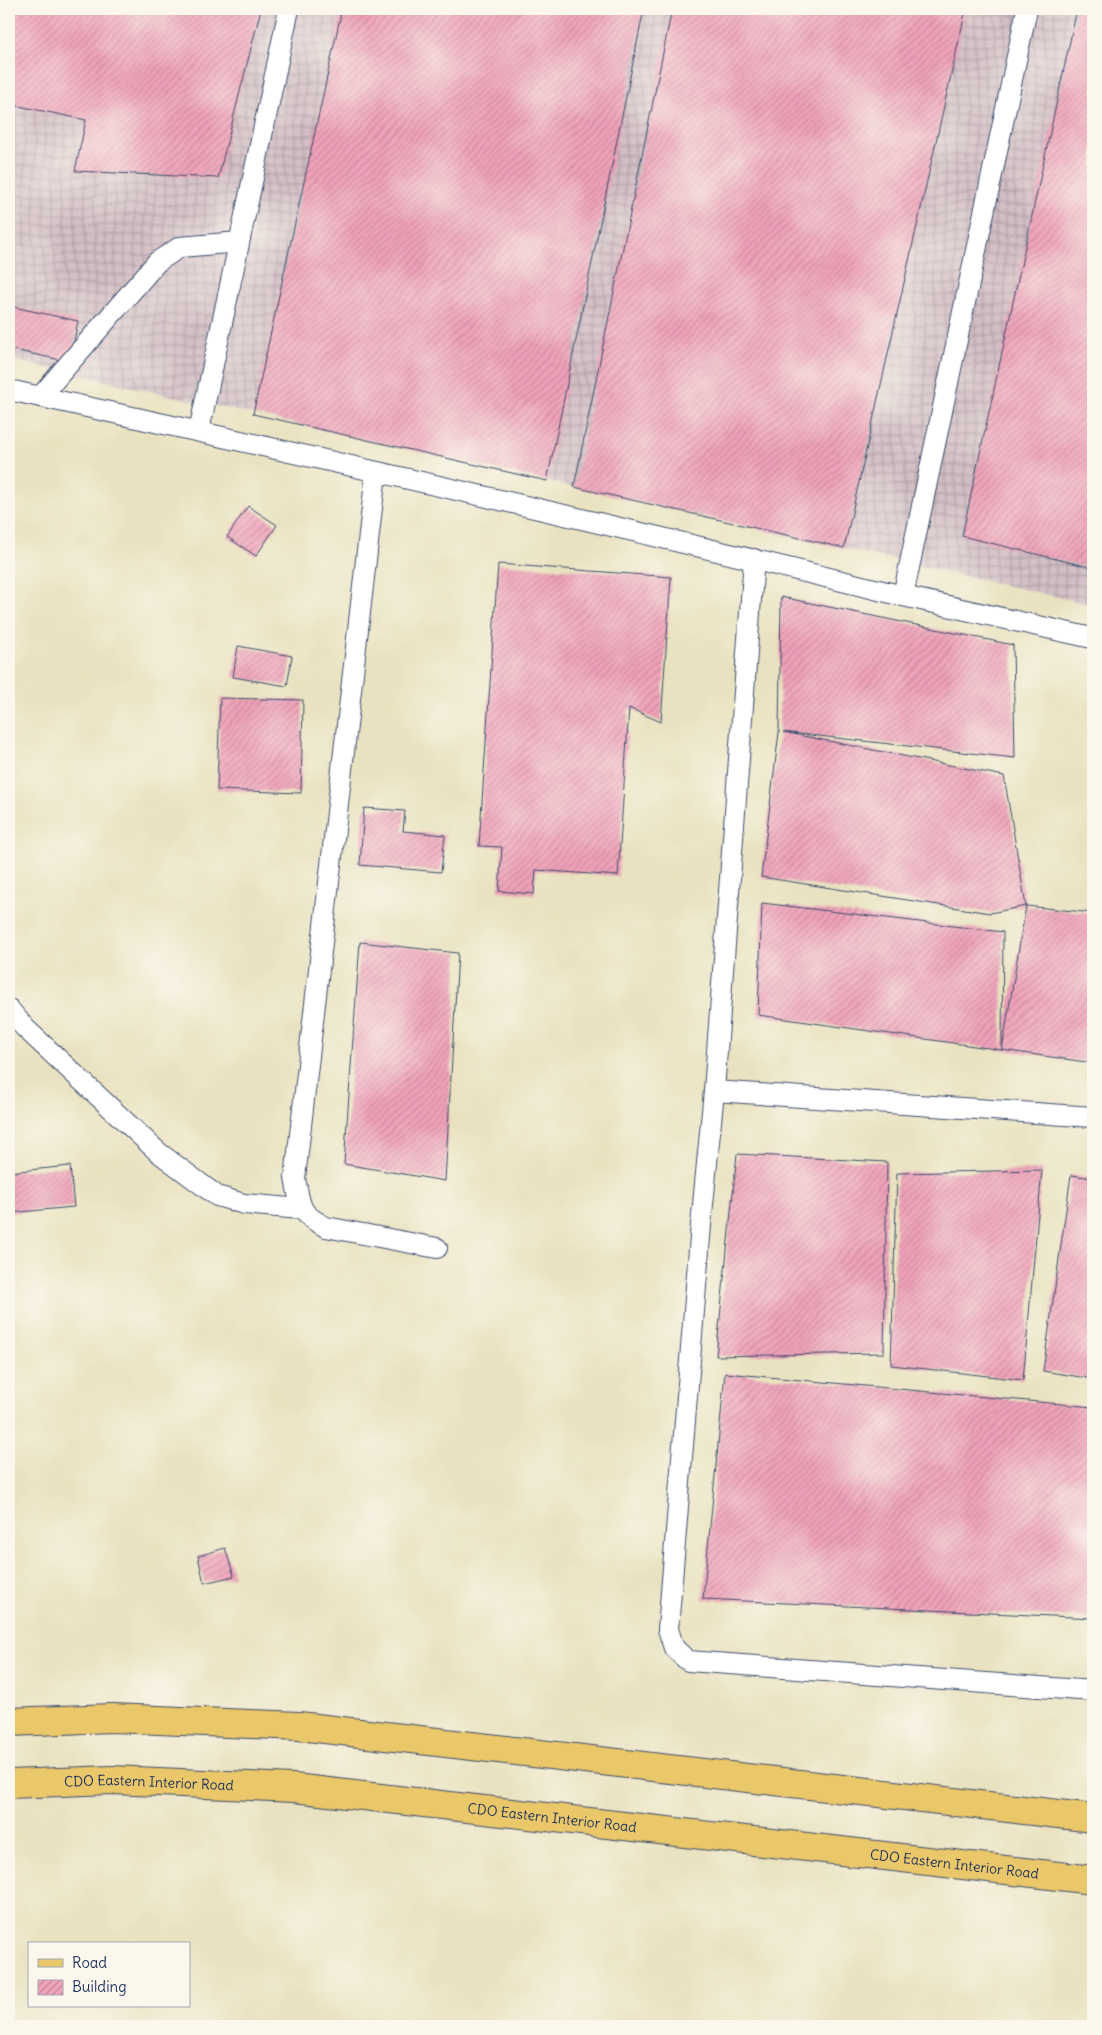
<svg xmlns="http://www.w3.org/2000/svg" width="1102" height="2035" viewBox="0 0 1102 2035" font-family="Delius,sans-serif">
	<style>
		.industrial { fill: url(#industrial-grid) }
		.building { fill: url(#building-hatch) }
		.lines { fill: none; stroke-linecap: round; stroke-linejoin: round }
		.lane-casing { stroke: #3a4a6d; stroke-width: 22 }
		.primary-casing { stroke: #3a4a6d; stroke-width: 30 }
		.lane { stroke: #fff; stroke-width: 20 }
		.primary { stroke: #eac769; stroke-width: 28 }
		.labels { text-anchor: middle; stroke-width: 4; stroke-linejoin: round; paint-order: stroke }
		.street-label { font-size: 14px; fill: #1b2f5e; stroke: #fbf7ec }
	</style>
	<defs>
		<pattern id="industrial-grid" width="8" height="8" patternUnits="userSpaceOnUse" patternTransform="scale(1.25)"><rect width="8" height="8" fill="#d2bec5"/><path d="M0 4h8M4 0v8" fill="none" stroke="#aa9ba3"/></pattern>
		<pattern id="building-hatch" width="6" height="6" patternUnits="userSpaceOnUse" patternTransform="scale(1.25)"><rect width="6" height="6" fill="#f1a3ba"/><path d="M-1 1l2-2M0 6l6-6M5 7l2-2" fill="none" stroke="#c2859a"/></pattern>
	</defs>
	<rect width="100%" height="100%" fill="#fbf7ec"/>
	<filter id="ink" filterUnits="userSpaceOnUse"><feTurbulence type="fractalNoise" baseFrequency=".02" numOctaves="2"/><feDisplacementMap in="SourceGraphic" scale="10" xChannelSelector="R" yChannelSelector="G"/><feConvolveMatrix kernelMatrix="1 2 1 2 8 2 1 2 1" color-interpolation-filters="sRGB"/></filter>
	<filter id="wash" filterUnits="userSpaceOnUse"><feTurbulence type="fractalNoise" baseFrequency=".0096" numOctaves="4" result="noise"/><feDisplacementMap in="SourceGraphic" scale="20" xChannelSelector="R" yChannelSelector="G"/><feGaussianBlur stdDeviation="1.12" result="paint"/><feColorMatrix in="noise" values="0 0 0 0 0 0 0 0 0 0 0 0 0 0 0 0 0 1.4 0 .05"/><feComposite in="paint" operator="in"/></filter>
	<g filter="url(#wash)">
		<rect width="100%" height="100%" fill="#e9e2c0"/>
		<path class="industrial" d="M9 9H1093V605L9 359Z"/>
		<g id="blocks">
			<path class="building" d="M9 9H261L218 178 75 171 86 120 9 104Z
				M342 9H644L547 481 253 414Z
				M672 9H966L844 548 574 487Z
				M1077 9H1093V568L962 536Z
				M9 306 78 321 70 362 9 349Z
				M248 506 277 525 256 556 227 537Z
				M498 564 671 577 661 722 629 708 618 876 536 870 534 894 499 891 502 847 479 846Z
				M781 597 1013 645 1015 758 783 732 1004 776 1026 906 990 913 761 877 779 732Z
				M238 646 292 656 287 686 233 677Z
				M220 698 303 700 301 793 217 790Z
				M364 808 405 811 403 831 445 835 441 872 360 865Z
				M762 903 1003 932 1002 1050 758 1015Z
				M1026 906 1093 913V1063L1002 1050Z
				M360 942 458 953 445 1181 344 1164Z
				M737 1154 887 1162 884 1353 716 1356Z
				M70 1166 74 1207 9 1213V1172Z
				M1042 1170 1023 1380 891 1365 897 1173Z
				M1071 1175 1093 1178V1379L1043 1371Z
				M725 1373 1093 1407V1618L703 1599Z
				M225 1548 234 1576 204 1583 198 1556Z"/>
		</g>
	</g>
	<g filter="url(#ink)">
		<use href="#blocks" fill-opacity="0" stroke="#3a4a6d" stroke-width="1"/>
		<g class="lines">
			<defs>
				<path id="lane" d="M1027 9 903 596 1092 638
					M9 390C308 455 606 523 903 596
					M40 397 157 262 180 247 239 242
					M199 431 289 9
					M376 473 295 1178C301 1207 298 1213 326 1227L437 1248
					M754 559 714 1091 701 1225 668 1629 674 1648 688 1661 1093 1691
					M9 1009 25 1028 158 1152 217 1196 244 1204 301 1209
					M714 1091 1093 1117"/>
				<g id="primary">
					<path d="M9 1722 112 1718 299 1726 1093 1818"/>
					<path id="s1" d="M9 1784 112 1780 294 1788 1093 1880"/>
				</g>
			</defs>
			<use href="#lane" class="lane-casing"/>
			<use href="#primary" class="primary-casing"/>
			<use href="#lane" class="lane"/>
			<use href="#primary" class="primary"/>
		</g>
	</g>
	<g class="labels">
		<g class="street-label">
			<text dy="5" stroke="none"><textPath href="#s1" startOffset="140">CDO Eastern Interior Road</textPath></text>
			<text dy="5" stroke="none"><textPath href="#s1" startOffset="545">CDO Eastern Interior Road</textPath></text>
			<text dy="5" stroke="none"><textPath href="#s1" startOffset="950">CDO Eastern Interior Road</textPath></text>
		</g>
	</g>
	<rect width="1102" height="2035" fill="none" stroke="#fbf7ec" stroke-width="30"/>
	<rect x="28" y="1942" width="162" height="65" fill="#fbf7ec" stroke="#a1a7b3"/>
	<rect x="38" y="1959" width="25" height="8" fill="#eac769" stroke="#a1a7b3"/>
	<text x="72" y="1968" font-size="15" fill="#1b2f5e">Road</text>
	<rect x="38" y="1980" width="25" height="15" fill="url(#building-hatch)" stroke="#a1a7b3"/>
	<text x="72" y="1992" font-size="15" fill="#1b2f5e">Building</text>
</svg>
